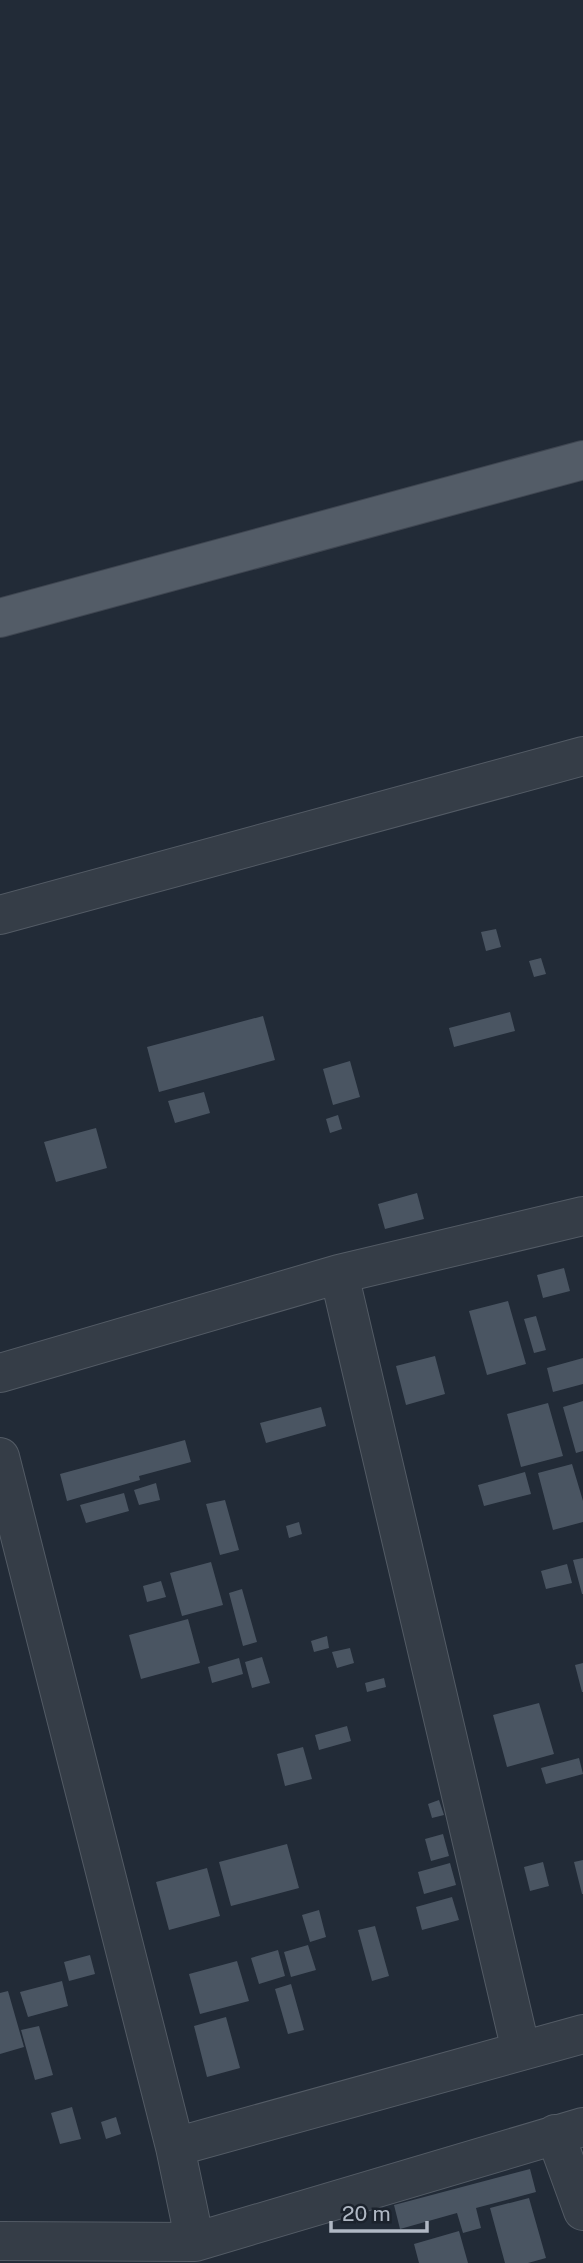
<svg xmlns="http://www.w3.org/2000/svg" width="583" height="2263" viewBox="0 0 583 2263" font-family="'Public Sans',sans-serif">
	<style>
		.building { fill: #4a5562 }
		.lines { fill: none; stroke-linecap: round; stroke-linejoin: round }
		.minor-casing { stroke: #535b65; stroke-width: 40 }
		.major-casing { stroke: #3f4651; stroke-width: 40 }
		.minor { stroke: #353d47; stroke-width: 38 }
		.major { stroke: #535c67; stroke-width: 38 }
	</style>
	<rect width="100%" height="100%" fill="#222b37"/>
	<path class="building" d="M496 929 501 947 486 951 481 932Z
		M541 958 546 974 534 977 529 961Z
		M510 1012 515 1031 454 1047 449 1028Z
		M263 1016 275 1060 159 1092 147 1047Z
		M350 1061 360 1097 333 1105 323 1069Z
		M204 1092 210 1113 175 1123 168 1101Z
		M338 1115 342 1129 330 1133 326 1119Z
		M96 1128 107 1168 56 1182 44 1142Z
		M417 1193 424 1219 385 1229 378 1204Z
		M564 1268 570 1291 543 1298 537 1275Z
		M508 1301 526 1364 487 1375 469 1311Z
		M536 1316 546 1350 534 1353 524 1319Z
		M435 1356 445 1394 406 1405 396 1366Z
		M583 1358V1384L553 1392 547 1368Z
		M583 1401V1451L576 1453 563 1407Z
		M548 1403 563 1456 521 1467 507 1414Z
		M321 1407 326 1426 266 1443 260 1423Z
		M185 1440 191 1462 139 1476 140 1480 67 1501 60 1474Z
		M572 1464 583 1501V1522L553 1530 538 1473Z
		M525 1472 531 1494 484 1506 478 1485Z
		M156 1483 160 1500 139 1505 134 1490Z
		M124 1493 129 1511 86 1523 80 1505Z
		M225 1500 239 1550 220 1555 206 1504Z
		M299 1522 302 1534 289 1538 286 1526Z
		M583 1558V1594H582L573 1560Z
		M211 1562 223 1605 182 1616 170 1573Z
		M567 1564 572 1583 546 1589 541 1571Z
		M161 1581 166 1597 147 1602 143 1586Z
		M242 1589 257 1642 243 1646 229 1593Z
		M188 1619 200 1663 141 1679 129 1635Z
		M327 1636 329 1648 314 1652 311 1641Z
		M350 1648 354 1663 337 1668 332 1652Z
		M262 1657 270 1683 252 1688 245 1662Z
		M239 1658 243 1674 212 1683 208 1667Z
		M583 1663V1692H582L575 1665Z
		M384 1678 386 1687 367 1692 365 1683Z
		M539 1703 554 1754 507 1767 493 1715Z
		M347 1726 351 1741 319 1750 315 1735Z
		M303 1747 312 1779 285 1786 277 1754Z
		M579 1758 583 1774 546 1784 541 1768Z
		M439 1800 444 1815 432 1818 428 1804Z
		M443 1834 449 1856 431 1861 425 1839Z
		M287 1844 299 1888 231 1906 219 1862Z
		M583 1860V1894H582L574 1862Z
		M543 1862 549 1886 530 1891 524 1867Z
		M450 1863 456 1885 424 1894 418 1872Z
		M207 1868 220 1916 169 1930 156 1882Z
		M452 1897 459 1920 422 1930 416 1907Z
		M319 1910 326 1937 310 1942 302 1915Z
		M375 1926 389 1976 372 1981 358 1930Z
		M308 1945 316 1970 291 1977 284 1952Z
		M278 1950 285 1976 259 1984 251 1958Z
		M90 1955 95 1974 69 1981 64 1962Z
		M237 1961 249 2001 200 2014 189 1974Z
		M62 1981 68 2006 28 2017 20 1992Z
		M291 1984 304 2030 288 2034 275 1989Z
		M8 1991 24 2047 0 2054V1993Z
		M226 2017 240 2068 207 2077 194 2026Z
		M39 2026 53 2075 35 2080 21 2030Z
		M72 2107 81 2139 60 2144 51 2113Z
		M116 2117 121 2134 106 2139 101 2122Z
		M530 2169 536 2192 476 2208 481 2228 463 2233 457 2213 400 2229 394 2205Z
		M529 2198 546 2258 528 2263H505L490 2208Z
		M459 2231 468 2263H419L414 2244Z"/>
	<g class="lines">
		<defs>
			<path id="minor" d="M0 915 583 756
				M339 1274 521 2051
				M0 1373 339 1274 583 1216
				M0 1457 175 2147 195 2242
				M555 2134 583 2211
				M175 2147 583 2034
				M0 2241 195 2242 583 2127"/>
			<path id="major" d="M0 618 583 460"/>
		</defs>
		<use href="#minor" class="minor-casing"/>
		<use href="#major" class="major-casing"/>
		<use href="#minor" class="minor"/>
		<use href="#major" class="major"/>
	</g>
	<path d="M331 2221v10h96v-10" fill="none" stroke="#b0b8c4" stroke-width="3.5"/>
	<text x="342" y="2221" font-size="21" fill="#b0b8c4" stroke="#1b222c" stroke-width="5" paint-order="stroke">20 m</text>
</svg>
